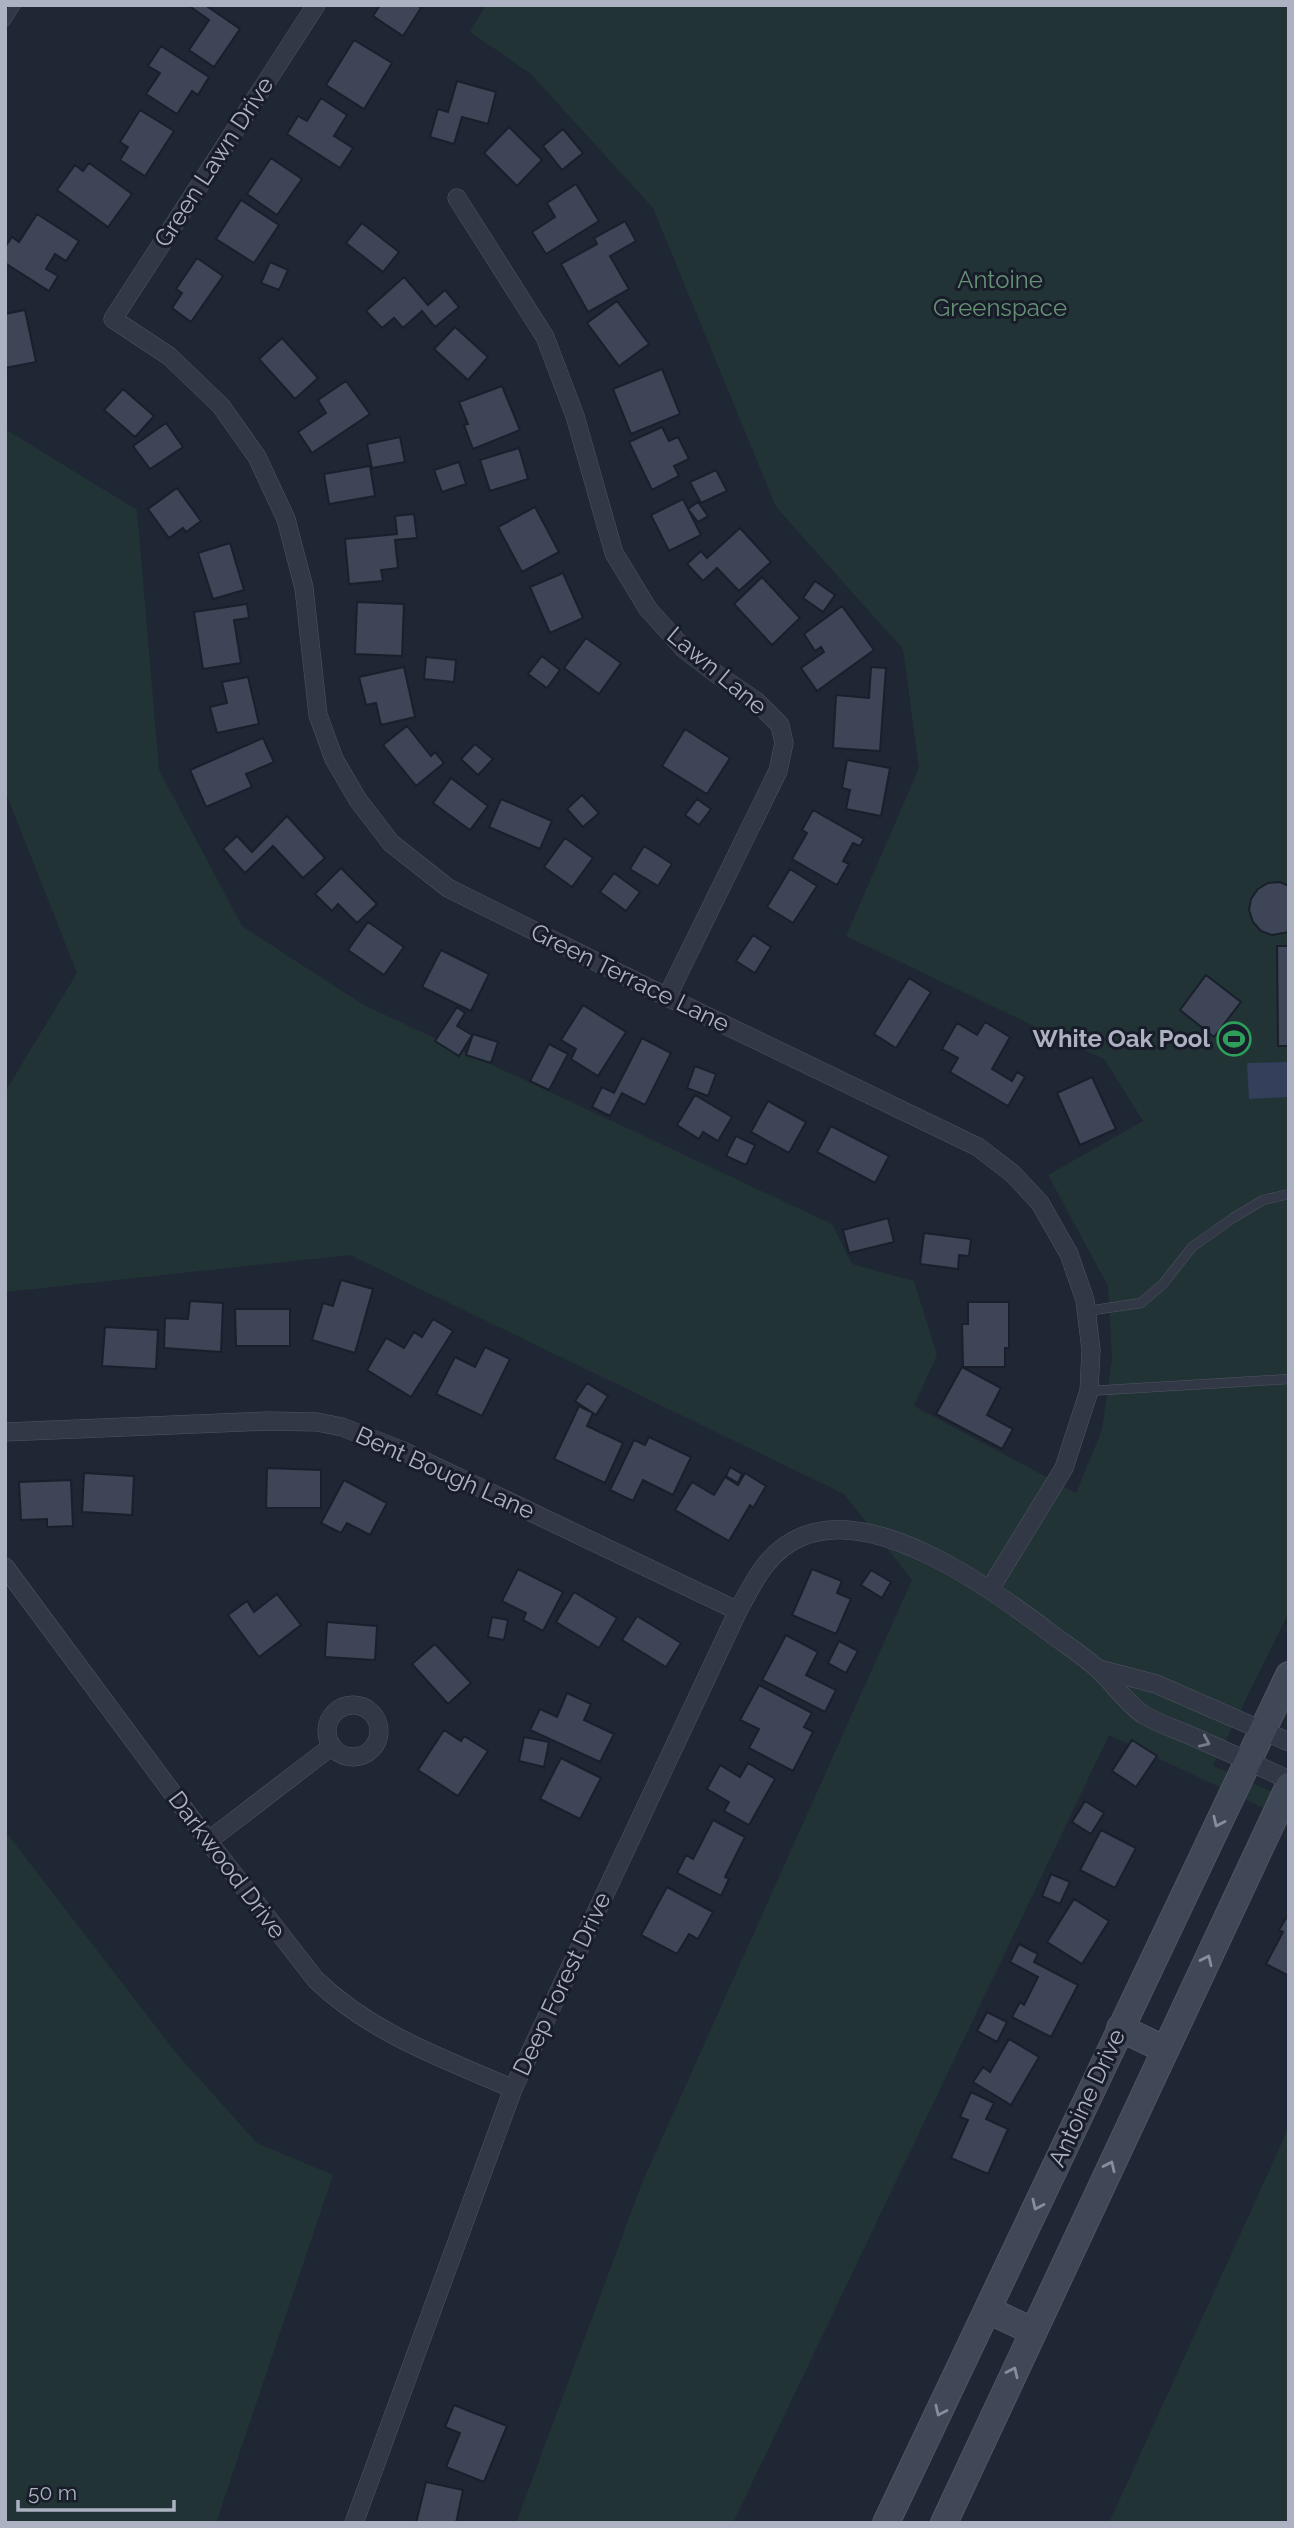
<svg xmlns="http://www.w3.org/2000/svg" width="1294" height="2528" viewBox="0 0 1294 2528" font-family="Raleway,sans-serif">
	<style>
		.green { fill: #223336 }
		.water { fill: #333f5b }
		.building { fill: #3d4557; stroke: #1a1f2b; stroke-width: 2 }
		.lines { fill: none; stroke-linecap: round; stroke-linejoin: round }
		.lane-casing { stroke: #505563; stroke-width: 10 }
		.street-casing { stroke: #505563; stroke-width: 19 }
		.secondary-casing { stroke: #505563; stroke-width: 28 }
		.lane { stroke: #323845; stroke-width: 9 }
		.street { stroke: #323845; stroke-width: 18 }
		.secondary { stroke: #404757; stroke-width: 26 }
		.oneway { stroke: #757b8a }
		.oneway2 { stroke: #868d9d }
		.labels { text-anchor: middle; stroke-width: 6; stroke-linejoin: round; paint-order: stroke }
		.street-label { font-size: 24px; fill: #acb2c2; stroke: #181d29 }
		.park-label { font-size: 24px; fill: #659174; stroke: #181d29 }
		.poi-label { font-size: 24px; font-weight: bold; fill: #acb2c2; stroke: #181d29; text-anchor: end }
	</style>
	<rect width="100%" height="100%" fill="#1f2634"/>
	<path class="green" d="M486 5H1289V1612L1213 1766 1289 1799V1820L1109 1735 733 2523H516L642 2183 912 1580 844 1494 350 1255 5 1292V1092L77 973 5 791V429L137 510 159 770 242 926 362 1004 832 1224 852 1264 914 1281 937 1355 914 1406 1076 1493 1102 1430 1112 1359 1108 1286 1048 1175 1143 1121 1105 1060 846 936 919 768 903 649 776 507 653 208 531 74 470 32Z
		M5 1831 177 2054 257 2143 333 2175 216 2523H5Z
		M1289 2127V2523H1109Z"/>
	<path class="water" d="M1289 1062V1097L1249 1099 1247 1063Z"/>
	<path class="building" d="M188 5H205L240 29 214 67 189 50 209 20Z
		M380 5H418L421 8 403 36 373 16Z
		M354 40 392 63 364 109 326 85Z
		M161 46 209 77 198 95 192 91 177 114 146 94 160 73 148 66Z
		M457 81 496 92 488 124 462 117 454 144 430 137 438 109 448 112Z
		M321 98 347 115 334 136 353 148 340 168 287 134 298 116 307 121Z
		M140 110 174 131 145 176 120 160 128 147 120 142Z
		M509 127 542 160 517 186 484 153Z
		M563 129 583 153 562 170 543 146Z
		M271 158 302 179 277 215 247 194Z
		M89 163 132 194 108 227 57 190 75 165 83 171Z
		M576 184 599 221 546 254 532 232 555 217 547 203Z
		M241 200 279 225 254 263 216 239Z
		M37 214 79 241 66 261 55 254 46 269 58 276 49 291 5 263V247L12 237 19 242Z
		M625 221 636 241 610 256 629 289 588 312 561 264 597 244 594 238Z
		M362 223 399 252 383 272 346 243Z
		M197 258 223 276 191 322 172 308 182 293 176 289Z
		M270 262 288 270 279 290 261 283Z
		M404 277 428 305 445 290 459 307 435 327 422 311 403 328 394 318 382 328 366 311Z
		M617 301 649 344 619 366 587 323Z
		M25 310 36 362 5 368V314Z
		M455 327 488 357 468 380 434 349Z
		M282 338 318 378 295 399 259 359Z
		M662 369 680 414 631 434 613 389Z
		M346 381 370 414 312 453 298 432 326 413 318 400Z
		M502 386 520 430 473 449 464 425 468 424 459 402Z
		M123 389 154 416 135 437 104 410Z
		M166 423 183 447 150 469 133 446Z
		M662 427 669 441 678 437 689 459 674 466 679 476 652 490 629 442Z
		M400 437 405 462 372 468 367 444Z
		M519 448 528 479 490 491 480 460Z
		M459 462 466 484 442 492 434 470Z
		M370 466 375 496 329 504 324 474Z
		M716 470 727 491 701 503 690 482Z
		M177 488 201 521 186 532 183 528 169 538 148 509Z
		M683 499 701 535 669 551 651 515Z
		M698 502 708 516 698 522 688 509Z
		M535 507 559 552 522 572 498 527Z
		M414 514 417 538 395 540 398 568 381 570 383 581 349 584 345 539 397 534 395 516Z
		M740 528 771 562 739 591 717 568 703 581 687 564 701 551 707 558Z
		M230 543 244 590 213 599 198 553Z
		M563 573 583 618 550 633 530 587Z
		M762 577 800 618 772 645 734 604Z
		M815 581 835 595 823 612 803 598Z
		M357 602 404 604 402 656 355 654Z
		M247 604 249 618 234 620 241 663 203 669 194 612Z
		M842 606 874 650 817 691 801 668 824 652 821 647 815 651 804 634Z
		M586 638 621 663 599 694 564 668Z
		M542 656 560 670 547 688 528 674Z
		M426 657 456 660 454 682 424 679Z
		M404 667 415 717 381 725 376 703 366 705 359 677Z
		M871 667 886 668 880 751 833 748 836 695 869 698Z
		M248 677 259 724 217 733 210 707 227 703 222 682Z
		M407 726 431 756 435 752 444 763 416 786 383 745Z
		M685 729 730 758 707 794 662 766Z
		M263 738 274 762 246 774 252 787 206 807 190 770Z
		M475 744 493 759 478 775 461 759Z
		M847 760 890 768 881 816 846 809 850 790 842 788Z
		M451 778 488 806 470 830 433 803Z
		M582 795 599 813 583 827 567 809Z
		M501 799 552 821 540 849 489 827Z
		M697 799 711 809 699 825 685 815Z
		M813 810 864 839 860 846 853 843 843 861 849 864 837 885 792 859 807 833 802 830Z
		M287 816 325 858 303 878 273 846 245 873 223 849 237 836 252 852Z
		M565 838 593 858 572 887 544 867Z
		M644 846 672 864 658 886 630 869Z
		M341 868 377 904 357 923 338 904 332 911 315 894Z
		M790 869 817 886 793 923 767 907Z
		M614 873 640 892 626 911 600 892Z
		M1280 882 1289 886V932L1272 935 1261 931 1253 922 1249 910 1251 899 1258 889 1268 883Z
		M368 922 404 947 384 975 348 950Z
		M753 935 771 947 755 973 736 961Z
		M1277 946H1289V1046H1278Z
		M441 950 489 974 471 1011 422 987Z
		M1206 975 1241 1002 1214 1037 1180 1010Z
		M909 978 931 992 896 1048 874 1034Z
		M583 1005 626 1032 598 1076 571 1059 576 1049 561 1040Z
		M457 1007 465 1013 457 1026 472 1035 459 1056 435 1041Z
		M985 1022 1010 1037 992 1069 1012 1081 1017 1072 1025 1077 1008 1106 950 1072 958 1058 942 1049 957 1023 977 1035Z
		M473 1034 498 1042 491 1063 466 1055Z
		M642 1038 671 1053 645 1105 622 1093 610 1116 592 1107 602 1087 614 1093Z
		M549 1044 568 1054 549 1090 530 1081Z
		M695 1066 716 1074 708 1096 687 1088Z
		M1092 1077 1116 1129 1080 1145 1057 1093Z
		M695 1095 732 1117 718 1141 703 1132 699 1139 677 1125Z
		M768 1101 806 1122 789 1153 751 1132Z
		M831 1126 889 1156 875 1183 817 1152Z
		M736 1136 755 1145 746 1165 726 1156Z
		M888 1218 894 1242 849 1253 843 1230Z
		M924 1233 971 1239 969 1256 959 1255 958 1269 920 1264Z
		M341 1280 373 1289 355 1353 312 1340 323 1303 333 1306Z
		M190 1301 223 1303 221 1352 164 1348 165 1318 188 1319Z
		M968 1302H1009V1348H1005V1367H963L962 1324H968Z
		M235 1309H290V1346H236Z
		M433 1319 453 1331 411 1397 367 1370 386 1338 404 1348 414 1332 422 1337Z
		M105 1327 158 1330 156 1369 102 1366Z
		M485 1347 510 1359 482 1416 436 1394 455 1357 475 1367Z
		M962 1367 1001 1388 987 1415 1013 1429 1002 1449 936 1414Z
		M587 1383 608 1396 596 1415 575 1401Z
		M579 1406 593 1413 587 1426 623 1443 605 1483 554 1459Z
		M649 1437 691 1457 673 1495 643 1480 633 1501 610 1490 634 1440 645 1445Z
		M730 1467 742 1474 738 1483 726 1476Z
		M267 1468 321 1470V1508H266Z
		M84 1473 134 1476 132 1515 82 1512Z
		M745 1473 766 1486 753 1508 750 1505 729 1541 675 1510 692 1482 714 1495 725 1477 738 1485Z
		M71 1480 73 1526 47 1527V1519L21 1520 19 1482Z
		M344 1480 387 1503 370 1535 347 1523 341 1533 321 1523Z
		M518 1569 563 1592 543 1631 523 1620 526 1613 502 1601Z
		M812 1569 842 1581 837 1593 851 1599 836 1634 792 1615Z
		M871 1570 891 1582 882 1598 861 1585Z
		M574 1592 617 1618 599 1648 556 1622Z
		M277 1594 301 1625 259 1657 228 1615 247 1601 254 1612Z
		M637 1616 681 1643 666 1667 622 1640Z
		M492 1617 508 1620 504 1640 488 1637Z
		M327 1622 377 1626 375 1660 325 1657Z
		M786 1635 818 1652 806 1675 836 1690 825 1712 762 1680Z
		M839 1641 858 1651 846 1673 828 1663Z
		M435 1644 471 1683 448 1704 412 1664Z
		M759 1685 812 1713 804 1727 813 1732 793 1771 749 1748 759 1729 740 1720Z
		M567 1693 591 1704 584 1720 614 1734 600 1762 530 1730 540 1709 557 1717Z
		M444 1730 461 1741 464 1736 488 1751 458 1796 418 1770Z
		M524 1737 549 1742 544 1767 519 1761Z
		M1132 1740 1157 1756 1136 1787 1112 1771Z
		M561 1758 601 1778 580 1819 540 1799Z
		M748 1763 775 1779 749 1825 724 1811 729 1802 707 1789 720 1765 740 1777Z
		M1085 1801 1104 1813 1091 1834 1072 1822Z
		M713 1820 745 1837 725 1877 729 1879 721 1896 677 1873 686 1855 693 1859Z
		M1101 1830 1136 1848 1115 1888 1080 1870Z
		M1051 1874 1070 1882 1060 1904 1042 1896Z
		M667 1887 713 1912 698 1939 689 1934 677 1954 641 1935Z
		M1074 1899 1109 1921 1082 1964 1047 1942Z
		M1289 1913V1976L1266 1964 1283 1932 1279 1930Z
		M1019 1944 1038 1954 1034 1962 1078 1985 1051 2037 1012 2017 1020 2002 1024 2005 1038 1977 1010 1962Z
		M987 2012 1007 2022 997 2042 977 2031Z
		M1009 2039 1039 2057 1011 2105 973 2082 983 2067 990 2072Z
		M971 2092 994 2103 986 2119 1008 2129 988 2174 951 2158 968 2120 960 2117Z
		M454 2405 507 2426 484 2482 446 2467 460 2433 445 2427Z
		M426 2482 463 2490 456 2523H416Z"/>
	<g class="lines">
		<defs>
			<path id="lane" d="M5 22 16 5
				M1087 1311 1141 1303 1163 1284 1192 1247 1233 1218 1263 1200 1289 1194
				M1089 1391 1289 1379"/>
			<path id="street" d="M316 5 113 319 169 356 221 406 257 457 286 519 304 588 318 715 334 759 358 800 391 843 448 888 667 997 978 1147 1013 1174 1040 1203 1069 1254 1085 1300 1091 1350 1089 1391 1064 1468 990 1589
				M457 198 545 337 575 416 614 553 648 609 684 649 718 675 756 701 780 725 784 743 778 771 667 997
				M5 1432 269 1421 317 1422 342 1427 401 1450 738 1611
				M5 1567 208 1841 316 1980C374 2035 441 2057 513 2089
				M1099 1669 1156 1684 1289 1742
				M327 1731a26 26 0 1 1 52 0a26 26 0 1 1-52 0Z
				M208 1841 332 1746
				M354 2523 513 2089 738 1611C754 1581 768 1551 801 1537 877 1504 995 1591 1053 1635 1068 1646 1085 1657 1099 1670 1114 1684 1127 1704 1144 1715 1157 1723 1173 1728 1187 1734 1221 1749 1255 1764 1289 1780"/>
			<path id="secondary" d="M1120 2028 1164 2049
				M988 2310 1032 2331
				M886 2523 1289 1675
				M944 2523 1289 1786"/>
		</defs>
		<use href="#lane" class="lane-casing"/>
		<use href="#street" class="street-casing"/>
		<use href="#secondary" class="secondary-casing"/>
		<use href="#lane" class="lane"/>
		<use href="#street" class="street"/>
		<use href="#secondary" class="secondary"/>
	</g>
	<defs><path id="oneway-chevron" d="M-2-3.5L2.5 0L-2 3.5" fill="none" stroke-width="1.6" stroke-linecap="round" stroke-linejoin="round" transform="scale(1.75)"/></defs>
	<use class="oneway" href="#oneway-chevron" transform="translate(1205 1742) rotate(24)"/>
	<g class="oneway2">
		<use href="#oneway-chevron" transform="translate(1218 1822) rotate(115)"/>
		<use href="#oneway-chevron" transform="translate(1207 1960) rotate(-65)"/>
		<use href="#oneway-chevron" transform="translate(1110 2166) rotate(-65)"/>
		<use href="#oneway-chevron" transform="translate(1037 2205) rotate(115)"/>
		<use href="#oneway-chevron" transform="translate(1013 2372) rotate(-65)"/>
		<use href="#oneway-chevron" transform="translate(940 2411) rotate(115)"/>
	</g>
	<defs>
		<symbol id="stadium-ring" viewBox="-11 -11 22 22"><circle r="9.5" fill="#181d29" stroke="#2e9e5b" stroke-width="1.5"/><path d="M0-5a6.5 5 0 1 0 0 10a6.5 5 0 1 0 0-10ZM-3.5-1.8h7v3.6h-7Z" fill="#2e9e5b"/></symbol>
	</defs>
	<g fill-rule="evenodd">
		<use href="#stadium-ring" x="1215" y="1020" width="38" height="38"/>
	</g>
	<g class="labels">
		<g class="street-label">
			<text transform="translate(214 162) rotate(-57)" y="8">Green Lawn Drive</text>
			<text transform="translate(717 671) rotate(40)" y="8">Lawn Lane</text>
			<text transform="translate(630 978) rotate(26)" y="8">Green Terrace Lane</text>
			<text transform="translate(445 1473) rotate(24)" y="8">Bent Bough Lane</text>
			<text transform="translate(227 1865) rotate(53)" y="8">Darkwood Drive</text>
			<text transform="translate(562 1984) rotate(-65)" y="8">Deep Forest Drive</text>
			<text transform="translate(1087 2098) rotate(-65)" y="8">Antoine Drive</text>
		</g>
		<g class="park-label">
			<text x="1000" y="288">Antoine<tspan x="1000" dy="28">Greenspace</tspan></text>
		</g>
		<g class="poi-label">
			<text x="1210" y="1047">White Oak Pool</text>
		</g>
	</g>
	<rect width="1294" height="2528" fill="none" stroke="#acb2c2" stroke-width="14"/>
	<path d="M18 2500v10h156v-10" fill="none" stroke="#acb2c2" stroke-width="3.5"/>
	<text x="28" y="2500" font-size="21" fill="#acb2c2" stroke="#181d29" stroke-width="5" paint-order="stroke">50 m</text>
</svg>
